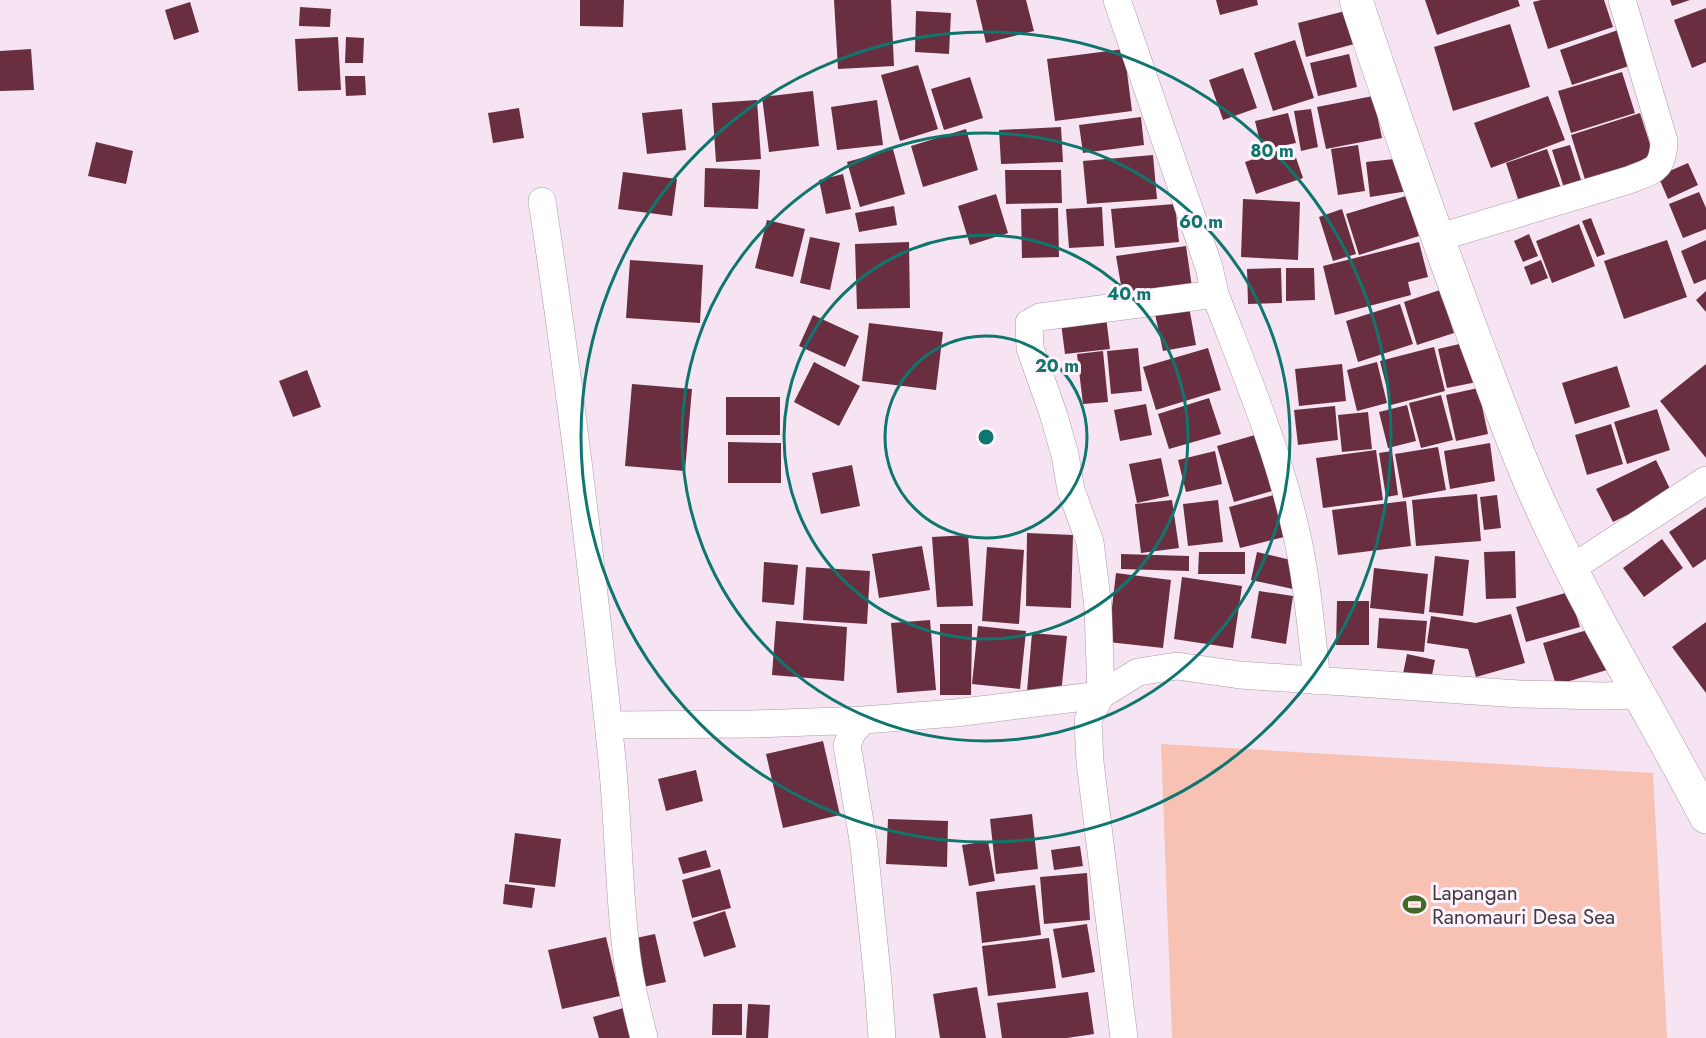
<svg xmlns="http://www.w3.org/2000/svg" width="1706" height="1038" viewBox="0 0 1706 1038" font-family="Jost,sans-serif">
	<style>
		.green { fill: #f7c1b3 }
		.building { fill: #692f40 }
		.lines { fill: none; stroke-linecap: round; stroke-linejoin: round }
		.minor-casing { stroke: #aa9aa8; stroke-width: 28 }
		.secondary-casing { stroke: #aa9aa8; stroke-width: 34 }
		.minor { stroke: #fff; stroke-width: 27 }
		.secondary { stroke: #fff; stroke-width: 33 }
		.ring { fill: none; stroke: #0f766e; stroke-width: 3 }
		.labels { text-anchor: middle; stroke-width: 6; stroke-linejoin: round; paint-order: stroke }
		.poi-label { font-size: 21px; fill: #413a40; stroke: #fff4fd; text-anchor: start }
		.centre { fill: #0f766e; stroke: #fff4fd; stroke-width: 3 }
		.ring-label { font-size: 18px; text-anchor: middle; font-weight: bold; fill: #0f766e; stroke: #fff4fd; stroke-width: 6; stroke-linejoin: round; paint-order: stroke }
	</style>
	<rect width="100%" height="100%" fill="#f6e4f3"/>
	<path class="green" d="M1161 744 1653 773 1667 1038H1172Z"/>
	<path class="building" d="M580 0H624L623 27 580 26Z
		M834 0H891L894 66 838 69Z
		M976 0H1026L1034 31 986 43Z
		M1216 0H1257L1258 5 1220 15Z
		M1425 0H1518L1520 6 1437 35Z
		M1541 0H1604L1613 27 1548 49 1533 2Z
		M1670 0H1690L1672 6Z
		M190 2 199 32 174 40 165 10Z
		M300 7 331 9 330 27 299 26Z
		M1706 8V62L1692 68 1674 20Z
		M1349 10 1358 43 1306 57 1298 23Z
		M916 11 951 13 949 54 915 52Z
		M1510 24 1530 87 1453 111 1434 47Z
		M1618 30 1629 66 1572 85 1560 50Z
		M338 37 341 90 298 91 295 39Z
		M346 37 364 38 363 63H345Z
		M1295 40 1314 98 1273 111 1254 53Z
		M31 49 34 90 0 91V51Z
		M1124 49 1132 111 1055 121 1047 59Z
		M1349 54 1357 87 1318 96 1310 63Z
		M918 65 938 129 900 141 881 75Z
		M1243 68 1257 108 1223 120 1209 80Z
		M1622 72 1635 113 1571 133 1558 91Z
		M345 76H365L366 95 346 96Z
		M970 77 983 118 944 130 931 89Z
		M813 91 819 146 769 152 762 97Z
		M1373 96 1382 138 1326 149 1317 107Z
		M1548 96 1565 140 1491 168 1474 123Z
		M757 100 761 159 716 162 712 103Z
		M877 100 883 145 837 150 831 107Z
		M519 108 524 138 493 143 488 113Z
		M682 109 686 150 647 154 642 113Z
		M1311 109 1318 147 1301 151 1294 111Z
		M1288 113 1296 143 1262 150 1255 121Z
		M1640 113 1656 163 1587 186 1571 135Z
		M1141 117 1144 145 1083 153 1079 125Z
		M1061 127 1063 162 1001 164 999 130Z
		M966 129 978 170 923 187 911 146Z
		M96 142 133 151 126 184 88 176Z
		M1358 145 1365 191 1338 195 1331 149Z
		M1570 145 1582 183 1564 188 1552 150Z
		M1292 146 1303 178 1256 194 1245 162Z
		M893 149 905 194 860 207 847 162Z
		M1547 149 1562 191 1520 205 1506 163Z
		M1153 155 1157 199 1087 204 1083 161Z
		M1404 158 1408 191 1370 197 1366 162Z
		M1688 163 1698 185 1668 199 1658 176Z
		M705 168 760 170 758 209 704 207Z
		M1005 170H1061L1062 203 1006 204Z
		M623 172 677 179 672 216 618 209Z
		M843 174 851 209 826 214 819 180Z
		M1699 192 1706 208V229L1683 238 1669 204Z
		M996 194 1008 233 970 245 958 206Z
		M1406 196 1419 236 1359 255 1346 214Z
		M1243 199 1300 202 1298 260 1241 257Z
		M1175 204 1179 242 1115 248 1111 209Z
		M894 206 897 225 859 232 855 213Z
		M1102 207 1104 246 1069 248 1066 209Z
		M1058 208 1059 257 1022 258 1021 209Z
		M1342 209 1356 254 1333 261 1319 217Z
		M1591 218 1605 254 1597 257 1582 221Z
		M767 220 805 229 793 277 755 268Z
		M1579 224 1595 266 1552 283 1536 241Z
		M1529 234 1538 256 1523 262 1514 241Z
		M810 237 840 243 830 290 800 283Z
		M1667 240 1687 297 1624 319 1604 261Z
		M1706 240V279L1694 284 1681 251Z
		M909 242 910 308 857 309 855 244Z
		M1419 242 1428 277 1408 282 1411 295 1335 315 1323 266Z
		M1186 246 1192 287 1123 297 1116 256Z
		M630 260 703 265 700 323 626 318Z
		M1541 260 1548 278 1531 285 1524 267Z
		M1281 268 1282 303 1248 304 1247 269Z
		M1286 268H1314L1315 300 1286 301Z
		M1440 290 1454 333 1417 345 1404 302Z
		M1706 291V312L1696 300Z
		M1400 304 1413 344 1358 362 1346 321Z
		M1189 307 1196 345 1163 351 1155 314Z
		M813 315 859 336 845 367 799 346Z
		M1106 317 1110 349 1065 354 1061 323Z
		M869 323 943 332 936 390 862 381Z
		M1468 342 1477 382 1447 388 1438 349Z
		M1434 347 1445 391 1391 405 1380 361Z
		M1138 348 1142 391 1111 394 1107 351Z
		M1208 348 1221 390 1156 410 1143 367Z
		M1103 351 1108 402 1083 404 1077 354Z
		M814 362 860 386 839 426 794 402Z
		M1377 362 1387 403 1357 411 1347 370Z
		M1342 364 1346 401 1299 406 1295 369Z
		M1706 364V458L1660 401Z
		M1617 366 1630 407 1575 424 1562 383Z
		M307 370 321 407 293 417 279 381Z
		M632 384 692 389 685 471 625 466Z
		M1478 388 1488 434 1456 441 1446 395Z
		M1441 395 1453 440 1421 448 1409 403Z
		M726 397H780V435H726Z
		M1209 398 1221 434 1169 449 1158 414Z
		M1146 404 1152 435 1120 441 1114 410Z
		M1407 405 1416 441 1388 448 1379 412Z
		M1335 406 1338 440 1298 445 1294 410Z
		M1657 409 1670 450 1627 464 1614 422Z
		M1368 412 1372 449 1342 452 1338 415Z
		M1611 424 1623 464 1587 475 1575 435Z
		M1255 435 1272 491 1234 502 1217 446Z
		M728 442 781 443V483H728Z
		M1490 443 1495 481 1450 489 1444 451Z
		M1438 447 1446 490 1403 498 1395 454Z
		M1376 450 1383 500 1323 508 1316 458Z
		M1215 451 1222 484 1186 492 1178 460Z
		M1392 451 1398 495 1386 497 1379 453Z
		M1161 458 1169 496 1137 503 1129 464Z
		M1656 460 1672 493 1613 522 1596 489Z
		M852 465 860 506 821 514 812 473Z
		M1278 494 1288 536 1240 548 1229 507Z
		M1477 494 1481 541 1416 546 1412 500Z
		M1497 495 1501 528 1484 530 1480 497Z
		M1172 500 1179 548 1141 553 1135 504Z
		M1218 500 1223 542 1188 546 1183 504Z
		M1406 501 1411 546 1338 555 1332 510Z
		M1706 507V559L1693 568 1669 532Z
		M1027 533 1073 535 1071 608 1026 606Z
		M968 535 973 606 937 607 932 537Z
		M1662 539 1683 568 1644 597 1623 568Z
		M922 546 930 590 879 598 872 554Z
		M987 547 1024 550 1019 624 982 621Z
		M1515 551 1516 598 1486 599 1484 552Z
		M1199 552H1245V574H1198Z
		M1257 552 1299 562 1293 589 1251 580Z
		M1121 554 1189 556V571L1121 569Z
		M1435 556 1469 560 1463 616 1429 612Z
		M764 562 798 565 794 605 762 602Z
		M806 567 870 571 867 624 803 620Z
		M1374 568 1428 574 1424 614 1370 608Z
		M1116 573 1171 580 1163 648 1108 642Z
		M1182 577 1242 586 1233 648 1174 639Z
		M1259 591 1293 596 1286 644 1251 638Z
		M1569 592 1580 627 1526 642 1516 607Z
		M1337 601H1369V645H1336Z
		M1511 614 1525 663 1476 677 1468 649 1427 643 1431 616 1476 623Z
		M1379 618 1427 621 1424 652 1377 648Z
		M930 620 936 690 897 693 891 623Z
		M776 621 847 627 844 681 772 675Z
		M1706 622V693L1672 647Z
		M940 624H972L971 695H940Z
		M978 626 1026 631 1020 689 972 684Z
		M1594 628 1607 670 1556 685 1543 643Z
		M1032 633 1067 636 1061 694 1027 691Z
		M1407 654 1435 660 1431 680 1403 674Z
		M823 741 840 815 783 828 766 754Z
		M696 770 703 801 666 811 658 779Z
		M1032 814 1038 869 996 874 990 819Z
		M888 819 948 821 947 867 886 864Z
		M515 833 561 839 555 887 509 882Z
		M988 841 995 881 969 886 962 845Z
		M1080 846 1083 866 1054 870 1051 850Z
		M706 850 711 867 683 874 678 858Z
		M720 869 731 908 692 918 682 880Z
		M1087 873 1090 920 1044 924 1040 877Z
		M505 884 535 888 532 908 503 904Z
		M1035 885 1041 935 982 943 976 892Z
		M725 911 736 947 704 957 693 922Z
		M1087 924 1095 972 1062 978 1053 929Z
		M655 934 666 982 643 987 631 939Z
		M606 937 620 996 562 1009 548 950Z
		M1049 938 1056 988 988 996 982 946Z
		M977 987 986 1038H940L933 994Z
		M1088 992 1094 1034 1067 1038H1002L997 1003Z
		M713 1004H742V1035H712Z
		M748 1004 770 1005 768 1038H746Z
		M630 1006 640 1038H599L593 1017Z"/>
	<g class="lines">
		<defs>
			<path id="minor" d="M1117 0 1209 267 1215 294C1244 370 1277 447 1295 527 1307 577 1311 629 1317 681
				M542 201C570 384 592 567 611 750 618 813 618 877 625 940 628 974 636 1006 644 1038
				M1437 238 1629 180C1653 170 1663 171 1664 141L1622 0
				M1572 568 1706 480
				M609 725 753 724 864 720
				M882 1038 878 983 864 846 847 745 853 731 864 720 955 713 1101 695 1138 672 1177 666 1240 675 1519 694 1602 696 1640 695
				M1124 1038 1090 762 1088 720 1101 695 1098 607 1090 542 1071 490 1065 455 1054 416 1030 348 1029 323 1040 317 1215 294"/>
			<path id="secondary" d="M1356 0C1392 110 1431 220 1471 329 1492 384 1511 439 1535 493 1584 605 1650 709 1706 817"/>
		</defs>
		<use href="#minor" class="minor-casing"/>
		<use href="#secondary" class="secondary-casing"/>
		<use href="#minor" class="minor"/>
		<use href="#secondary" class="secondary"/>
	</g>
	<g class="ring">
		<circle cx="986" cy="437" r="101"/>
		<circle cx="986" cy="437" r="202"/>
		<circle cx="986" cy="437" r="304"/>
		<circle cx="986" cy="437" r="405"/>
	</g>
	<defs>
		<symbol id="stadium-bare" viewBox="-9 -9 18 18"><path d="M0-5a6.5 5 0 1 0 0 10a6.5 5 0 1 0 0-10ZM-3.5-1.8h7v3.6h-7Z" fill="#436924" stroke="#fff4fd" stroke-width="2.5" paint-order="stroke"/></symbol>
	</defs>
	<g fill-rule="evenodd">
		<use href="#stadium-bare" x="1398" y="888" width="33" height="33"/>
	</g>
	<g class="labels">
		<g class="poi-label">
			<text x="1432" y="900">Lapangan<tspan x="1432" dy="24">Ranomauri Desa Sea</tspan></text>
		</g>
	</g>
	<circle cx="986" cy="437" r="9" class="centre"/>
	<g class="ring-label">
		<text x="1272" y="157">80 m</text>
		<text x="1201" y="228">60 m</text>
		<text x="1129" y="300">40 m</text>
		<text x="1057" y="372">20 m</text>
	</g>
</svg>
